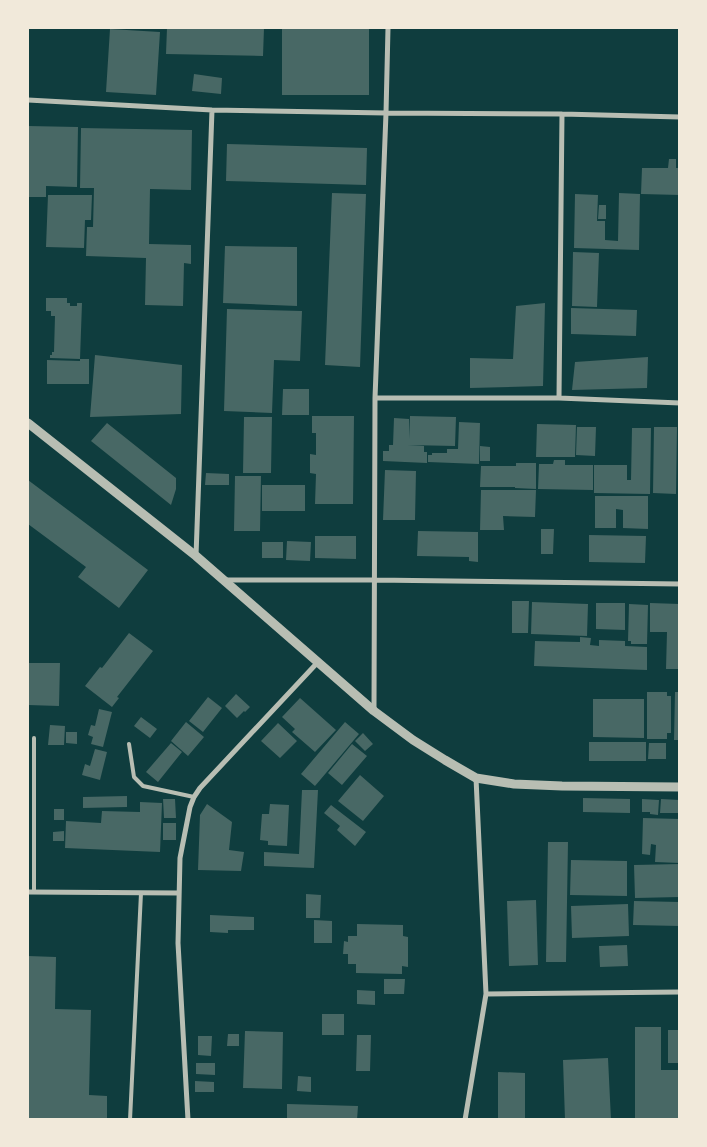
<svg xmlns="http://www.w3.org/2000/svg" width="707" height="1147" viewBox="0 0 707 1147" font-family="'Golos Text',sans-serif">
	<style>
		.building { fill: #486865 }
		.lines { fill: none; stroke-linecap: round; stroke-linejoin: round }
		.service { stroke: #b8beb3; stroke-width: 4 }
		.minor { stroke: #b8beb3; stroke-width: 5 }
		.tertiary { stroke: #b8beb3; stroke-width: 9 }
	</style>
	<rect width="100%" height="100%" fill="#0f3d3e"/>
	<path class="building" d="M167 28H264L263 56 166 54Z
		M282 28H369V95H282Z
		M110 29 160 32 156 95 106 92Z
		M194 74 222 78 221 94 192 91Z
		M28 126 78 127 77 187 46 186V197H28Z
		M81 128 192 130 191 190 150 189 149 244 191 245V264L184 263 183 306 145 305 146 258 86 256 87 227H93L94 188H80Z
		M227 144 367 148 366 185 226 181Z
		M669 159H676V168H680V195L641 194 642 168H668Z
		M332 193 366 194 360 367 325 365Z
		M619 193 640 194 639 250 574 248 575 194 598 195 597 221H605V240L618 241Z
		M48 195H92L91 220H85L84 248 46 247Z
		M599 205H606V219H598Z
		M225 246 297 247V306L223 303Z
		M573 252 599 253 597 307 572 306Z
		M46 298H67V303H70V306H77V303H82L80 359 50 358V355H52V352H54L55 316H51V311H46Z
		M545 303 543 386 470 388V358L513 359 516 306Z
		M571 308 637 310 636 336 571 334Z
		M227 309 302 311 300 361 274 360 272 413 224 411Z
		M95 355 182 365 181 414 90 417Z
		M648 357 647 388 572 390 575 362Z
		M80 359H89V384H47V360L80 361Z
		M283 389H309V415H282Z
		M312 416H354L353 504H315L316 474 310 473V454L316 455V433H312Z
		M410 416 456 417 455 446 408 445 424 446V452H427V463L383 461V451H389V445H393L394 418 409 419V439Z
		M244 417H272L271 473H243Z
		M459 422 480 423 479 464 428 462V455H432V453H447V449H458Z
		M107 423 176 478V489L171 505 91 441Z
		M537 424 576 425 575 457H536Z
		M577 427H596L595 456 576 455Z
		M654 427H677L676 494 653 493Z
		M632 428H651L650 494 594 493V465H627V480H631Z
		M480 446 490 447V461H480Z
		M554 460H565V465H593V490L538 489 539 464H553Z
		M516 463H536V489L515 488V487H480L481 466H516Z
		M385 470 416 471 415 520H383Z
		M206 473 229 474V485H205Z
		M235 476H261L260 531H234Z
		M28 480 148 570 119 608 78 577 86 567 28 524Z
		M262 485H305V511H262Z
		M481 490H536L535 517 503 516 504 530H480Z
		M595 496H648V529L623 528V510L616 509V528H595Z
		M541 529H554L553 554H541Z
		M418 531 478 532V562L469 561V557L417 556Z
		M589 535 646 536 645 563 589 562Z
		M315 536H356V559L315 558Z
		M287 541 311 542 310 561 286 560Z
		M262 542H283V558H262Z
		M512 601H529L528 633H512Z
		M532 602 588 604 587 636 531 634Z
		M596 603H625V630L596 629Z
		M650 603 680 604V669H666L667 632H650Z
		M629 604 648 605 647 644H631V641H628Z
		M129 633 153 651 117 697 119 698 112 707 85 686 100 667 102 668Z
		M580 637 591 638 590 645 599 646V640L625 641V646L647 647V670L534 666 535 641 580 642Z
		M28 663H60L59 706 28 705Z
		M647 692H667V696H671V733H667V739H647Z
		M675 692H680V740H674Z
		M236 694 250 707 245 712 244 711 237 718 225 706Z
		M208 697 222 708 203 732 189 721Z
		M300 698 336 730 315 752 292 732 295 729 282 717Z
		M593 699H644V738L593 737Z
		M99 709 112 712 103 747 91 744 93 737 88 735 91 725 95 726Z
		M141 717 157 729 150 738 134 726Z
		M186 722 204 737 188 756 171 741Z
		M345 722 359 734 315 786 301 774Z
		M278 723 297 741 280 758 261 741Z
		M50 725 65 726 64 745H48Z
		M66 732H77V744L66 743Z
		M363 733 373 744 365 751 355 741Z
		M589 742H646V761H589Z
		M171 743 182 752 158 782 146 772Z
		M649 743H666V759H648Z
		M352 744 367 756 342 785 328 773Z
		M95 749 107 752 100 780 82 775 85 764 90 766Z
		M360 775 384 796 363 821 338 801Z
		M302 790H318L314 868 264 866V852L299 854Z
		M127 796V807L83 808V797Z
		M583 798 630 799V813L583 812Z
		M163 799H175L176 818H164Z
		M642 799 659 800 658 815 650 814V812H642Z
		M661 799 680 800V813H660Z
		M140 802 162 803 160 852 65 848 66 821 101 823 102 811 140 812Z
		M207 804 232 822 229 850 244 852 241 871 198 870 200 815Z
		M270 804 289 805 287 846 268 845V841L260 840 262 814H269Z
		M331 805 366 832 355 846 337 830 340 826 324 813Z
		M54 809H64V820H54Z
		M643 818 680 819V863L655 862 656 845 651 844 650 855 642 854Z
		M163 823H176V840H163Z
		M64 831V841H53V832Z
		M548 842H568L566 962H546Z
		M571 860 627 861V896L570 895Z
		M680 864V897L635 898 634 865Z
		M306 894 321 895 320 918H306Z
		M536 900 538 965 509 966 507 901Z
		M634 901 680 902V926L633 925Z
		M628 904 629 936 572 938 571 906Z
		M210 915 254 917V930H228V933L210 932Z
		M314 920 332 921V943H314Z
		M357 924 403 925V936L408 937V967L402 966V974L356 973V964H348V954H343L344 941 348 942V936H357Z
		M627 945 628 966 600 967 599 946Z
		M28 956 56 957 55 1009 91 1010 89 1095 107 1096V1120H28Z
		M384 979H405L404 994H384Z
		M357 990 375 991V1005L357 1004Z
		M322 1014H344V1035H322Z
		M635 1027H661V1070H680V1120H635Z
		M668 1030H680V1063H668Z
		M245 1031 283 1032 282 1089 243 1088Z
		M228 1034H239V1046H227Z
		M357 1035H371L370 1071H356Z
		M198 1036H212L211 1056 198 1055Z
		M608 1058 611 1120H565L563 1060Z
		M196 1063H215V1075L196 1074Z
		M498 1072 525 1073V1120L498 1119Z
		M298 1076 311 1077V1092L297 1091Z
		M195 1081 214 1082V1092H195Z
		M287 1104 358 1106 357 1120H287Z"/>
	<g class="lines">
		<path class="service" d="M34 738V892
			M129 744 134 777 143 786 194 797
			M130 1120 141 893"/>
		<path class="minor" d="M28 100 212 110 386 113 562 114 680 117
			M375 398H559L680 403
			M559 398 562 114
			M196 556 212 110
			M225 580H375L680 584
			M374 710 375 398 386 113 388 28
			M476 778 486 994 680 992
			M28 892 179 893
			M188 1120 178 943 180 858 190 807 194 797 200 788 318 662
			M465 1120 486 994"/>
		<path class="tertiary" d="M28 423 196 556 374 711 413 740 445 760 476 778 514 784 562 786 680 787"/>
	</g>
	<rect width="707" height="1147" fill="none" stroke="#f1e9da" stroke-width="58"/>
</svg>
